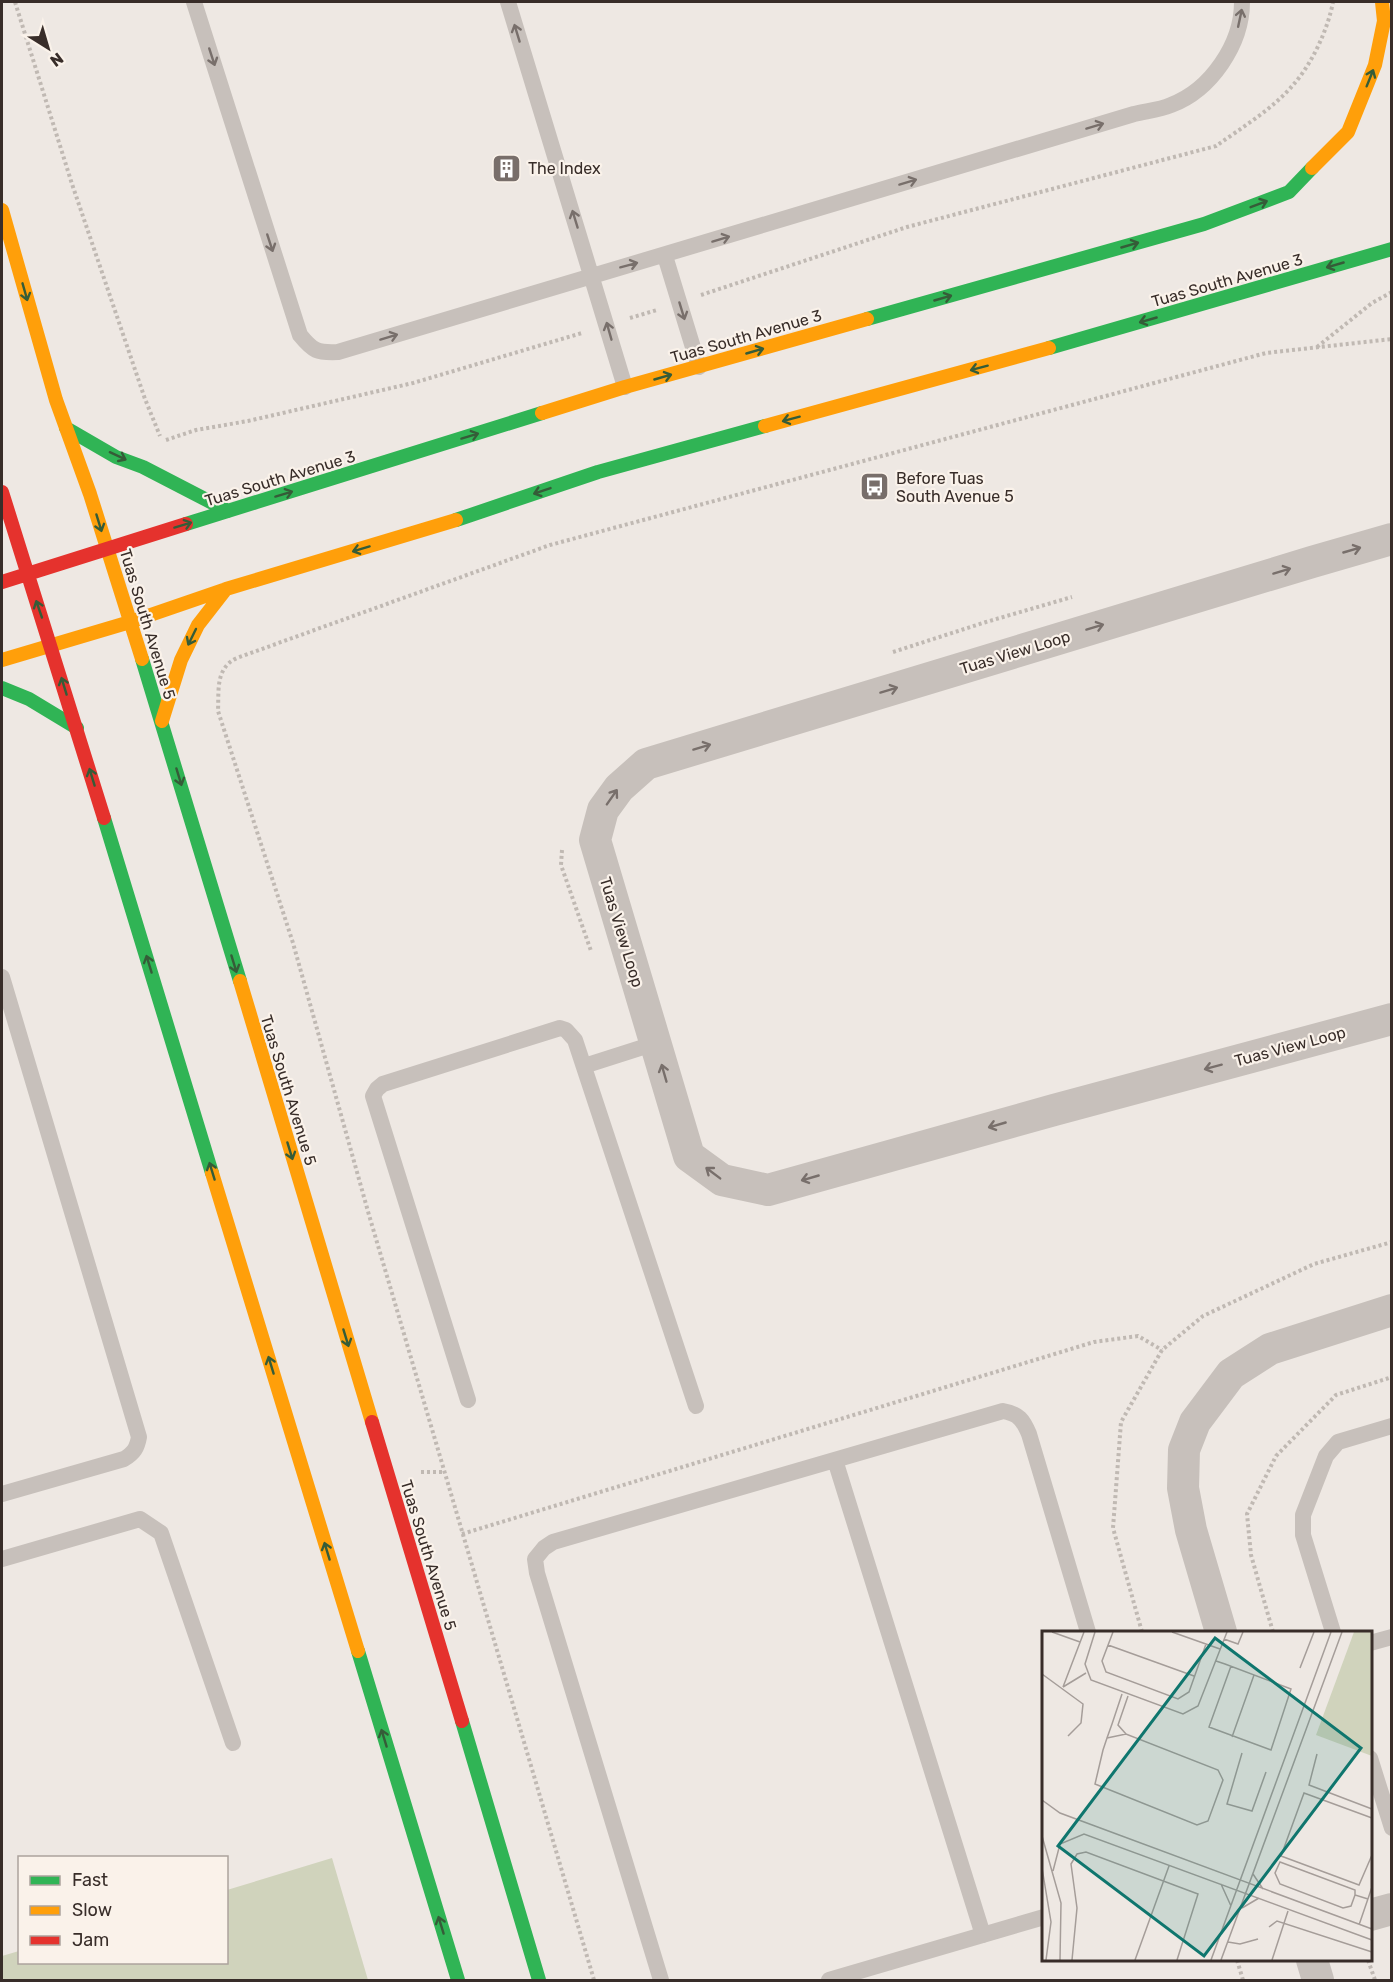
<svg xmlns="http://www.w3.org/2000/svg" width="1393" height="1982" viewBox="0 0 1393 1982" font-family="Rubik,sans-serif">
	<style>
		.green { fill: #d0d3bc }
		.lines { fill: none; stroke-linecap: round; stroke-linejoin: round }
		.path { stroke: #c0b9b3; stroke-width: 4; stroke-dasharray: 3 3; stroke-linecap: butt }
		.lane { stroke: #c7c0bb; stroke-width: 16 }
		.street { stroke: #c7c0bb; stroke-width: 32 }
		.fast { stroke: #30b455; stroke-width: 14 }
		.slow { stroke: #ff9f0a; stroke-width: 14 }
		.jam { stroke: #e5322d; stroke-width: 14 }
		.oneway { stroke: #786f6b }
		.oneway2 { stroke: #355c38 }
		.labels { text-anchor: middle; stroke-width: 4.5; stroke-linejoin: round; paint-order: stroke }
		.poi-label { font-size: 16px; fill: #382d29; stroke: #faf2ea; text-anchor: start }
		.street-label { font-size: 16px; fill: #382d29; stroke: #faf2ea }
		.inset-road { fill: none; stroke: #a59d99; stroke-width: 1.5 }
		.view { fill: #0f766e; fill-opacity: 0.15; stroke: #0f766e; stroke-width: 3 }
		.inset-edge { fill: none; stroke: #382d29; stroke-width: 3 }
	</style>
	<rect width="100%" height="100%" fill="#eee8e3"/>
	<path class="green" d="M332 1858 368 1980H2V1956L19 1951 20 1962H226L227 1890Z"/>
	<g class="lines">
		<path class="path" d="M15 2 72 184 145 399 160 436
			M701 295 907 227 1216 146C1240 129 1274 108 1293 85 1312 64 1328 29 1333 2
			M630 318 657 310
			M1317 347 1372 303 1392 292
			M166 440 196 430 248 421 413 383 582 333
			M893 652 986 622 1072 597
			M562 850 561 865 591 951
			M421 1472H444
			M462 1534 1094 1342 1138 1336 1162 1350
			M1142 1632 1113 1528 1121 1422 1162 1350 1203 1316 1314 1264 1392 1242
			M1273 1632 1251 1555 1247 1514 1276 1456 1336 1395 1392 1377
			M1237 1960 1243 1980
			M1368 1960 1375 1980
			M594 1980 369 1215 293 943 218 711C219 691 215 668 237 658L550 545 1266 353 1392 339"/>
		<path class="lane" d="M194 2 300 335C313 351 317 353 338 352L1134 114C1146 111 1160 110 1171 105 1211 90 1242 44 1242 2
			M508 2 625 387
			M665 256 699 367
			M2 977 139 1437C137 1448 134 1453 124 1459L2 1494
			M584 1066 656 1043
			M468 1400 373 1096 377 1089 383 1084 560 1028 566 1030 575 1040 696 1406
			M835 1460 983 1935
			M2 1559 140 1519 161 1533 233 1743
			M1333 1632 1303 1535V1515L1326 1456 1338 1442 1392 1426
			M1370 1643 1392 1637
			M1370 1758 1392 1828
			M661 1980 537 1573 535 1559 544 1548 553 1542 1003 1411C1019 1414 1023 1420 1029 1434L1088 1632
			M829 1980 1044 1917"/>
		<path class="street" d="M1392 539 1312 562 646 764 619 788 603 810 595 840 689 1156 722 1180 768 1190 1054 1110 1392 1019
			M1221 1632 1191 1530 1183 1488 1184 1450 1195 1422 1231 1374 1270 1349 1392 1310
			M1370 1915 1392 1909
			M1312 1960 1318 1980"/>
		<path class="fast" d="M867 319 1204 224 1289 192 1312 168
			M1049 348 1392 249
			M66 428 116 457 143 467 228 511
			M456 520 598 472 765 426
			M186 524 542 413
			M142 659 240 981
			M2 688 29 699 77 728
			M104 818 212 1173
			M358 1651 458 1980
			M462 1721 539 1980"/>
		<path class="slow" d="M1312 168 1348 132 1375 65 1384 21 1382 2
			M2 210 56 400 90 494 142 659
			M542 413 625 387 867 319
			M765 426 1049 348
			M2 660 130 622 226 589 456 520
			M162 721 181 660 198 625 226 589
			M240 981 372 1422
			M212 1173 358 1651"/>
		<path class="jam" d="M2 492 104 818
			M2 582 186 524
			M372 1422 462 1721"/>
	</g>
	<defs><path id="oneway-shaft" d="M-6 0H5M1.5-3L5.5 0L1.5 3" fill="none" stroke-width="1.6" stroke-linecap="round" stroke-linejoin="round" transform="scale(1.5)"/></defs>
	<g class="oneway">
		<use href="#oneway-shaft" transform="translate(1240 18) rotate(-78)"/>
		<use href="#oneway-shaft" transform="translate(517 33) rotate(-107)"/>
		<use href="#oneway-shaft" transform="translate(212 57) rotate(72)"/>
		<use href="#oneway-shaft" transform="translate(1095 126) rotate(-17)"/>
		<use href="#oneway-shaft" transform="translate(908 182) rotate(-17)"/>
		<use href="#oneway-shaft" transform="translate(575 219) rotate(-107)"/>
		<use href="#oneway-shaft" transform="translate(721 239) rotate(-17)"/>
		<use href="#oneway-shaft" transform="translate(270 243) rotate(72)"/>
		<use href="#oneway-shaft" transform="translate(629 265) rotate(-15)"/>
		<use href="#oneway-shaft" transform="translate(682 311) rotate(73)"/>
		<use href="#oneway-shaft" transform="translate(609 331) rotate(-106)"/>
		<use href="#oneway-shaft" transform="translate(389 337) rotate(-17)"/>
		<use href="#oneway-shaft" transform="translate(1352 550) rotate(-16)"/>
		<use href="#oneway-shaft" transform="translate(1282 571) rotate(-17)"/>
		<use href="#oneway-shaft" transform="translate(1095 627) rotate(-17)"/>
		<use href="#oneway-shaft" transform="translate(889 690) rotate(-17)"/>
		<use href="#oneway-shaft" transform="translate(702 747) rotate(-17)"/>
		<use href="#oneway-shaft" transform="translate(612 797) rotate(-55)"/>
		<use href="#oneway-shaft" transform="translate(1213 1067) rotate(165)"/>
		<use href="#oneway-shaft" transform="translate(664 1073) rotate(-106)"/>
		<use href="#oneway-shaft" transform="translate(997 1125) rotate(164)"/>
		<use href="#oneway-shaft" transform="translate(713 1173) rotate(-143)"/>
		<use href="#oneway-shaft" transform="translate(810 1178) rotate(164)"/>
	</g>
	<g class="oneway2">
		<use href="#oneway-shaft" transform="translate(1370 78) rotate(-68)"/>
		<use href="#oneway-shaft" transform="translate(1259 204) rotate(-21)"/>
		<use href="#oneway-shaft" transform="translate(1130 245) rotate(-16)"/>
		<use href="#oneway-shaft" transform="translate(1335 265) rotate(164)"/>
		<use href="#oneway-shaft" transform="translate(25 292) rotate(74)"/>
		<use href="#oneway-shaft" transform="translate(943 298) rotate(-16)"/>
		<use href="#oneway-shaft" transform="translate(1148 320) rotate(164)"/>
		<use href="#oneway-shaft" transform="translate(755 351) rotate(-16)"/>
		<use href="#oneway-shaft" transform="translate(979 368) rotate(165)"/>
		<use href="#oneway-shaft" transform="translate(663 377) rotate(-16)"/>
		<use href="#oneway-shaft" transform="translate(791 419) rotate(165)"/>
		<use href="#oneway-shaft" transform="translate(470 436) rotate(-17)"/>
		<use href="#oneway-shaft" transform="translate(118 456) rotate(25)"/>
		<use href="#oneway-shaft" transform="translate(542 491) rotate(161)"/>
		<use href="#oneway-shaft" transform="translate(284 494) rotate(-17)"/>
		<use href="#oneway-shaft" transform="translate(99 523) rotate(73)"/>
		<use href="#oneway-shaft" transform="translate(183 525) rotate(-17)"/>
		<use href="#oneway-shaft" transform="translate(361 549) rotate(163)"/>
		<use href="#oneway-shaft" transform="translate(39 609) rotate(-109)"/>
		<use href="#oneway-shaft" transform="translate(192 637) rotate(116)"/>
		<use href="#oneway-shaft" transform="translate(64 686) rotate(-107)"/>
		<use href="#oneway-shaft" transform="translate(92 777) rotate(-107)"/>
		<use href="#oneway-shaft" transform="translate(179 777) rotate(73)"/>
		<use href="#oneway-shaft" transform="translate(149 964) rotate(-107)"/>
		<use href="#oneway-shaft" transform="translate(234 964) rotate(73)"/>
		<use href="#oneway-shaft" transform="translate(290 1151) rotate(73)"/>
		<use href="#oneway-shaft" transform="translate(212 1171) rotate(-107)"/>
		<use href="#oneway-shaft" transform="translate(346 1338) rotate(73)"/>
		<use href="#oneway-shaft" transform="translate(271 1365) rotate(-107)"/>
		<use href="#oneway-shaft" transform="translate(327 1551) rotate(-107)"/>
		<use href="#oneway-shaft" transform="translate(384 1738) rotate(-107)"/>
		<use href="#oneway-shaft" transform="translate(441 1925) rotate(-107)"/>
	</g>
	<defs>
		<symbol id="building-square" viewBox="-11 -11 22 22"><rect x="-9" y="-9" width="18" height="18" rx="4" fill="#786e6a" stroke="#faf2ea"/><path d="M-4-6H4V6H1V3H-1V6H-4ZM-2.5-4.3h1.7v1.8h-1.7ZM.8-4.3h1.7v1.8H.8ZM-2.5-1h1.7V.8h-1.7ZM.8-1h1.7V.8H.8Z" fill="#fff"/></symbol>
		<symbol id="bus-square" viewBox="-11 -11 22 22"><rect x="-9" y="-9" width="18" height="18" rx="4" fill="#786e6a" stroke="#faf2ea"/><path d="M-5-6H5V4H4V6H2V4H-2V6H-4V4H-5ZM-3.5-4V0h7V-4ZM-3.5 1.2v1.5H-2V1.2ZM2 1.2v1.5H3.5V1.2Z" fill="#fff"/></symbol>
	</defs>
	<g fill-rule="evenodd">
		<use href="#building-square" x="490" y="152" width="33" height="33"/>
		<use href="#bus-square" x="858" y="470" width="33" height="33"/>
	</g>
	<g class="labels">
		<g class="poi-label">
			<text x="528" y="174">The Index</text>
			<text x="896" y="484">Before Tuas<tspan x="896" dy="18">South Avenue 5</tspan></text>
		</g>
		<g class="street-label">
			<text transform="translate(1227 280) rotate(-16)" y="6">Tuas South Avenue 3</text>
			<text transform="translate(746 336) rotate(-16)" y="6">Tuas South Avenue 3</text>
			<text transform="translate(280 478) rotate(-17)" y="6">Tuas South Avenue 3</text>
			<text transform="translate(148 624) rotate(73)" y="6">Tuas South Avenue 5</text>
			<text transform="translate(1015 652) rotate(-17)" y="6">Tuas View Loop</text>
			<text transform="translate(622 932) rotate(73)" y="6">Tuas View Loop</text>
			<text transform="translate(1290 1046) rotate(-15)" y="6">Tuas View Loop</text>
			<text transform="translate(289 1090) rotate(73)" y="6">Tuas South Avenue 5</text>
			<text transform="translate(429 1555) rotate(73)" y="6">Tuas South Avenue 5</text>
		</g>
	</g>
	<g transform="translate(1042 1631)">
		<rect width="330" height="330" fill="#eee8e3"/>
		<path d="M312 1H330V125L274 104Z" fill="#d0d3bc"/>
		<path class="inset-road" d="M10 1 38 11M53 1 43 33 49 49 141 83 156 75 185 1M71 1 60 30 64 41 136 68 147 61 164 13M130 1 178 18M182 8 196 13 201 1M66 14 152 45M174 30 183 33 249 58 229 119 167 96 189 35M258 37 272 1M0 43 41 73 39 92 26 105M21 56 42 1M21 56 44 42M84 103 76 94 86 65M190 106 212 44M65 107 84 103 176 139 181 149 166 190 155 194 53 153 61 119 65 107 70 93 80 63M200 122 185 173 210 180 224 141M275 123 267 154 330 178M0 169 18 182 330 298M330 187 262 162 239 225 317 254 330 224M0 205 19 272 18 329M0 237 9 291 4 329M11 240 18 213 42 203 330 309M211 243 221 258M179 253 189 275M313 264 309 275 301 277 238 253 233 242 238 231 313 259V264L326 268M200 277 217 267M317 294 330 256M227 296 235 290 330 321M186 311 198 313 216 308M30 329 35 277 29 233 35 223 44 221 156 263 135 329M93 329 127 235M169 329 289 1M179 329 300 1M230 329 246 280"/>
		<path class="view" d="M173 7 319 117 162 325 16 215Z"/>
		<rect width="330" height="330" class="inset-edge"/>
	</g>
	<rect width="1393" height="1982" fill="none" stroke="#382d29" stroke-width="6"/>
	<rect x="18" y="1856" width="210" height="108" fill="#faf2ea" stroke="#aca39d" stroke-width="1.5"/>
	<rect x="30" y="1876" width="30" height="9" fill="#30b455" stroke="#aca39d" stroke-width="1.5"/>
	<text x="72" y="1886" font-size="18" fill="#382d29">Fast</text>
	<rect x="30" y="1906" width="30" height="9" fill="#ff9f0a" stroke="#aca39d" stroke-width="1.5"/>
	<text x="72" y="1916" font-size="18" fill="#382d29">Slow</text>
	<rect x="30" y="1936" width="30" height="9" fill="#e5322d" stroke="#aca39d" stroke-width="1.5"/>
	<text x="72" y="1946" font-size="18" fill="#382d29">Jam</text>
	<g transform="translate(48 48) rotate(143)" stroke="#faf2ea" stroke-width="4.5" paint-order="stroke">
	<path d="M0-4.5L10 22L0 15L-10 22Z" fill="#382d29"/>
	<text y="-9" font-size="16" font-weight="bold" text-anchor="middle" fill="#382d29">N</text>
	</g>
</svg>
